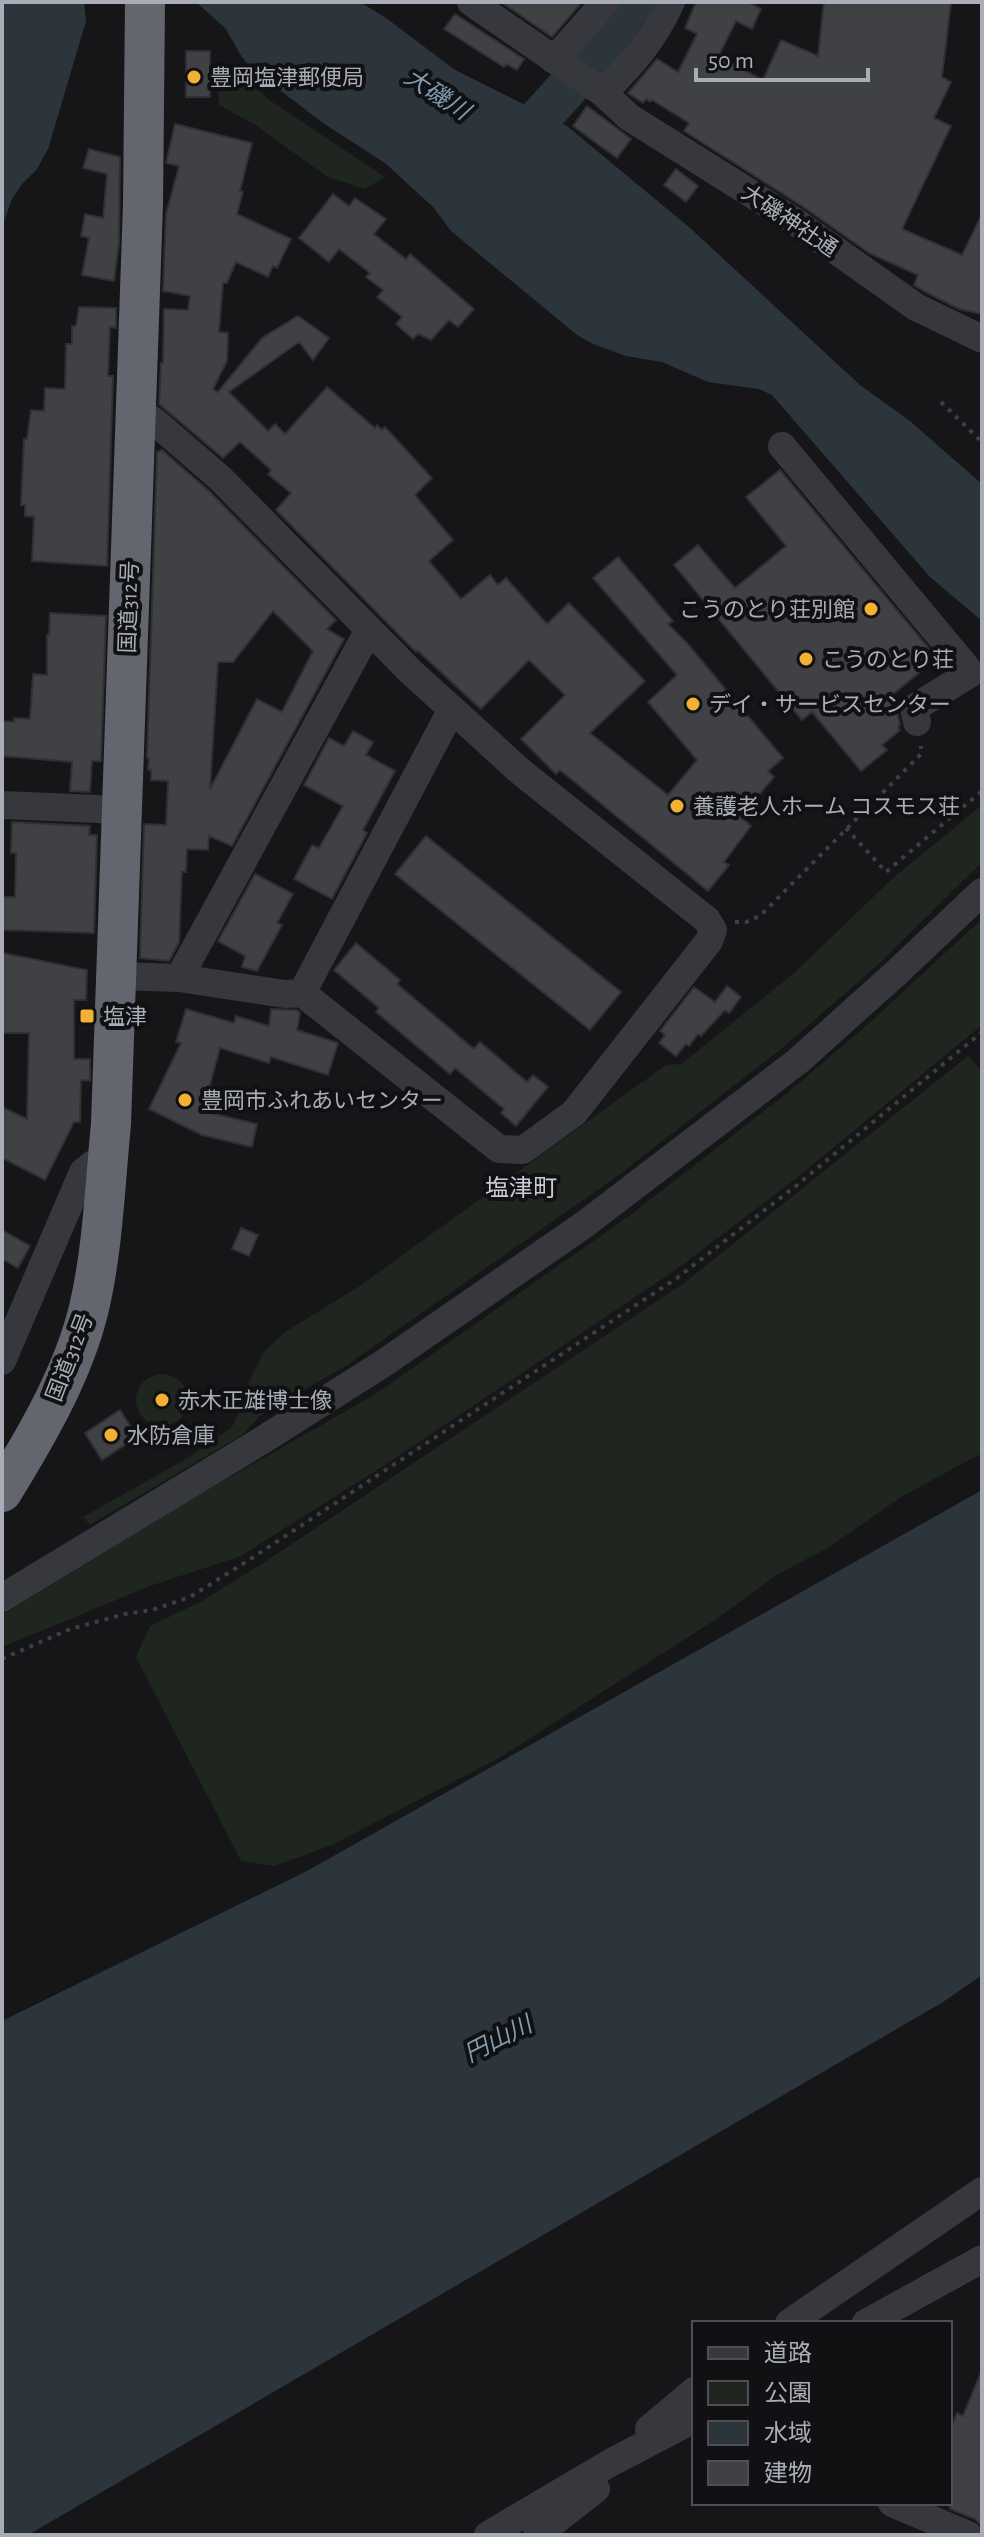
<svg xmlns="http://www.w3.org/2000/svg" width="984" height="2537" viewBox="0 0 984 2537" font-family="'Alegreya Sans','Noto Sans JP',sans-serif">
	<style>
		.green { fill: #1e261f }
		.water { fill: #2c353c }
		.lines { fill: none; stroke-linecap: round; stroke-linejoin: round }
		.river { stroke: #2c353c; stroke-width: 42 }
		.building { fill: #404145; stroke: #303034; stroke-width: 2; fill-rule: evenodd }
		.path { stroke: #3d3f44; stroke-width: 4; stroke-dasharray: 4 6; stroke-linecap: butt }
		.minor { stroke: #37383d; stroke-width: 28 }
		.highway { stroke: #63666e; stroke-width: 40 }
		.poi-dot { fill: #f2b134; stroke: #111113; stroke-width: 3 }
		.labels { text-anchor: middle; stroke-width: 8; stroke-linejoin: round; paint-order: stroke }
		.poi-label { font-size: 22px; fill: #a8adb8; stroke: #111113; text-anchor: start }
		.street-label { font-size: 22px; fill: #a8adb8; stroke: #111113 }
		.water-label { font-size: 24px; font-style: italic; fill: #7f9bb3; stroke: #111113 }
		.neighbourhood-label { font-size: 24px; fill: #c9ccd4; stroke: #111113 }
	</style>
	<rect width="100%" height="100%" fill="#161618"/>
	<path class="green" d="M234 65 269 100 385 177 365 189 326 176 257 126 219 105 217 78Z
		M982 805V862L880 963 781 1049 612 1180 347 1365 262 1414 242 1435 90 1525 83 1517 191 1456 232 1427 241 1408 243 1394 264 1352 285 1332 358 1287 666 1065 681 1064 792 975 893 878Z
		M982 919V1025L793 1181 674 1271 388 1463 241 1556 150 1586 2 1647V1615L197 1496 374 1395 629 1216 791 1090 868 1024Z
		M968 1056 982 1071V1453L901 1497 828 1548 776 1575 718 1618 499 1758 332 1845 274 1866 241 1861 136 1657 150 1626 202 1601 257 1567 683 1284Z
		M136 1400a26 26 0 1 1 52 0a26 26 0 1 1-52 0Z"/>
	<path class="water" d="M2 2H84L86 21 48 149 37 169 22 184 12 199 2 227Z
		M196 2H360L386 18 455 70 567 126 690 228 860 385 910 421 982 484V621L930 577 772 395 759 389 708 382 662 362 626 356 593 344 577 335 451 231 433 207 385 163 326 125 253 70 242 57 225 28Z
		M982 1490V1975L943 2002 28 2535H2V2021L307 1871Z"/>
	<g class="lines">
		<path class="river" d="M495 125 528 131 596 56 633 2"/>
	</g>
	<path class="building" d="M501 2H582L552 37Z
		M696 2H748L761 9 752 29 736 21 718 57 763 80 781 40 818 56 824 2H951L942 77 951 82 934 118 951 126 902 229 962 255 982 214V314L959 309 925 292 914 285 918 275 869 253 802 206 684 131 689 123 652 100 650 102 646 99 643 103 628 93 657 59 678 72 697 34 685 28Z
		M455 14 524 59 517 70 507 64 504 67 444 29Z
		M186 51H210V97H186Z
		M587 106 631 139 617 158 573 126Z
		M175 124 252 143 240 191 243 192 237 214 291 239 277 268 273 266 268 277 236 262 227 283H223L219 332 228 333 227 361 213 389 218 392 262 338 298 316 329 338 313 360 299 342 229 392 268 431 275 424 285 434 327 387 375 428 377 425 382 430 385 427 432 478 415 495 453 540 429 561 461 599 490 575 498 585 506 578 547 624 569 603 645 681 590 733 668 795 697 760 648 702 677 675 593 578 618 557 673 621 668 624 687 643 783 758 768 771 774 777 741 817 751 826 724 862 729 865 708 891 560 770 556 774 521 739 565 695 529 660 481 709 418 651 416 652 276 510 291 493 268 474 271 470 240 442 223 458 159 404 161 363H163L164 309 188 310 190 296 163 291 166 214 179 166 166 163Z
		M89 149 120 157 119 243 114 281 82 275 89 238 81 236 85 214 103 218 107 174 83 168Z
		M676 169 698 186 686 202 664 185Z
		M333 194 349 206 355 198 386 219 374 234 406 259 410 254 474 309 458 327 449 320 431 340 418 334 413 339 396 324 402 317 377 297 383 290 366 277 370 273 339 249 329 262 299 238Z
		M79 307 116 308V328L110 327 108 376H113L107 566 32 561 34 517 25 516V505H21L24 439H27L31 410 44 411 45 388 65 389 66 344H72V326H76Z
		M162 450 209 491 336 620 327 629 344 639 232 846 209 836 208 850 187 849 186 872H182L179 942 169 961 140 958 144 824 166 825 168 781 151 780V770H148L149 758H147L157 452ZM273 611 313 651 282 712 257 699 210 789 218 662H233Z
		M780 470 937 658 887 699 897 711 900 725 898 727 900 730 882 745 887 750 861 771 812 712 802 720 674 565 698 545 735 588 786 546 746 497Z
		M50 613 106 616 101 761H92L90 792 70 791 72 762 2 756V721L14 722V718L30 719 33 674 47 675V635H49Z
		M353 731 373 742 366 755 395 771 363 830 367 833 332 899 294 879 312 845 319 848 343 806 304 785 329 738 344 746Z
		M12 822 90 826 89 835H97L94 933 3 930V897H15L16 853H11Z
		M426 836 621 992 590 1030 395 874Z
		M255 874 293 894 277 923 282 925 257 971 242 967 245 956 218 941Z
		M356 943 400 980 397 984 474 1049 480 1042 527 1082 533 1075 548 1087 516 1126 501 1113 504 1109 455 1068 450 1074 376 1012 379 1008 334 970Z
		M3 953 87 970 86 1000H74V1059H90V1081L81 1080 80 1122H74L45 1180 2 1158V1107L27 1119 29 1033H2Z
		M727 986 741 997 729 1013 725 1010 701 1036 698 1034 689 1046 686 1044 676 1056 659 1043 665 1035 660 1031 694 987 715 1002Z
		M186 1009 234 1023 236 1016 269 1026 271 1009 297 1010 300 1013 297 1030 338 1043 328 1075 271 1057 269 1063 220 1048 210 1085 222 1091 211 1113 257 1124 252 1147 202 1135 149 1109 181 1043 176 1042Z
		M241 1228 258 1235 249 1256 232 1249Z
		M2 1230 30 1246 18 1268 2 1259Z
		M120 1410 137 1437 102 1460 85 1433Z
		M981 2372H982V2526L975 2519 950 2509V2431L957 2413 963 2416Z"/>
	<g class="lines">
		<path class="path" d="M941 402 982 442
			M846 828 886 872 982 791
			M735 922H746L760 916 921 754V746
			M2 1659 70 1629 125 1614 152 1610 190 1597 249 1560 677 1278 797 1185 982 1032"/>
		<path class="minor" d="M471 2 603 93 629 117 793 220 916 307 982 339
			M554 60 605 2
			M603 93C633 63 653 41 671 2
			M782 446 971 673 914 708 917 722
			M2 805 122 810
			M116 976 179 978 285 994 302 993 499 1149 523 1150 574 1113 709 941 713 930 707 920 521 772 410 671 221 479 154 421 146 416 135 413
			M179 978 369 630
			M302 993 452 709
			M2 1361 83 1172 93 1164H107
			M2 1598 261 1441 384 1363 585 1224 798 1061 894 975 982 892
			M789 2323 982 2191
			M866 2323 982 2259
			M649 2429 694 2391
			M892 2503 968 2535
			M488 2535 610 2463 694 2419
			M537 2535 596 2489"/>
		<path class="highway" d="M2 1492C36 1437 74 1372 89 1308 103 1248 105 1185 111 1124L143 204 145 2"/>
	</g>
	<g class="poi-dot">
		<circle cx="194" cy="77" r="8"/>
		<circle cx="871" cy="609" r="8"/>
		<circle cx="806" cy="659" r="8"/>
		<circle cx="693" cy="704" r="8"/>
		<circle cx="677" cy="806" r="8"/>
		<rect x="79" y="1008" width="16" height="16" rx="4"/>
		<circle cx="185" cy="1100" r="8"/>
		<circle cx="162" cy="1400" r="8"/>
		<circle cx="111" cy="1435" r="8"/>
	</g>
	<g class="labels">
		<g class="poi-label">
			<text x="210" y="85">豊岡塩津郵便局</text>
			<text x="855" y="617" text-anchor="end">こうのとり荘別館</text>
			<text x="822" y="667">こうのとり荘</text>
			<text x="709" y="712">デイ・サービスセンター</text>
			<text x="693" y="814">養護老人ホーム コスモス荘</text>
			<text x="103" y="1024">塩津</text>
			<text x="201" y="1108">豊岡市ふれあいセンター</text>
			<text x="178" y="1408">赤木正雄博士像</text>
			<text x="127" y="1443">水防倉庫</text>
		</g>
		<g class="street-label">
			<text transform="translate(790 220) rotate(34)" y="8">大磯神社通</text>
			<text transform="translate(128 607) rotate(-88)" y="8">国道312号</text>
			<text transform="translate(69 1357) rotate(-69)" y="8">国道312号</text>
		</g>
		<g class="water-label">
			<text transform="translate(437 94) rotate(33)" y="8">大磯川</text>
			<text transform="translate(498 2039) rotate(-27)" y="8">円山川</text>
		</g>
		<g class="neighbourhood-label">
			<text x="521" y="1196">塩津町</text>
		</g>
	</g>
	<rect width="984" height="2537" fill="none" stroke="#a8adb8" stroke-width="8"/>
	<rect x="692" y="2321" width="260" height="184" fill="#111113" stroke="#4d4f55" stroke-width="2"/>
	<rect x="708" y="2347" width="40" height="12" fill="#37383d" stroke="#4d4f55" stroke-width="2"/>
	<text x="764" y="2361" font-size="24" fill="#a8adb8">道路</text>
	<rect x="708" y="2381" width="40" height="24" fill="#1e261f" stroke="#4d4f55" stroke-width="2"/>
	<text x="764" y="2401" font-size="24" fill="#a8adb8">公園</text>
	<rect x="708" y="2421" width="40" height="24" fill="#2c353c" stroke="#4d4f55" stroke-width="2"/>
	<text x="764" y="2441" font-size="24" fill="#a8adb8">水域</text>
	<rect x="708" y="2461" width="40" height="24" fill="#404145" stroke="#4d4f55" stroke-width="2"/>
	<text x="764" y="2481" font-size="24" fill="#a8adb8">建物</text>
	<path d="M696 68v12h172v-12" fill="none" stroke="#a8adb8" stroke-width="4"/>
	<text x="708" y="68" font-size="24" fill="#a8adb8" stroke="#111113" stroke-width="6" paint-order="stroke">50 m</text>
</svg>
